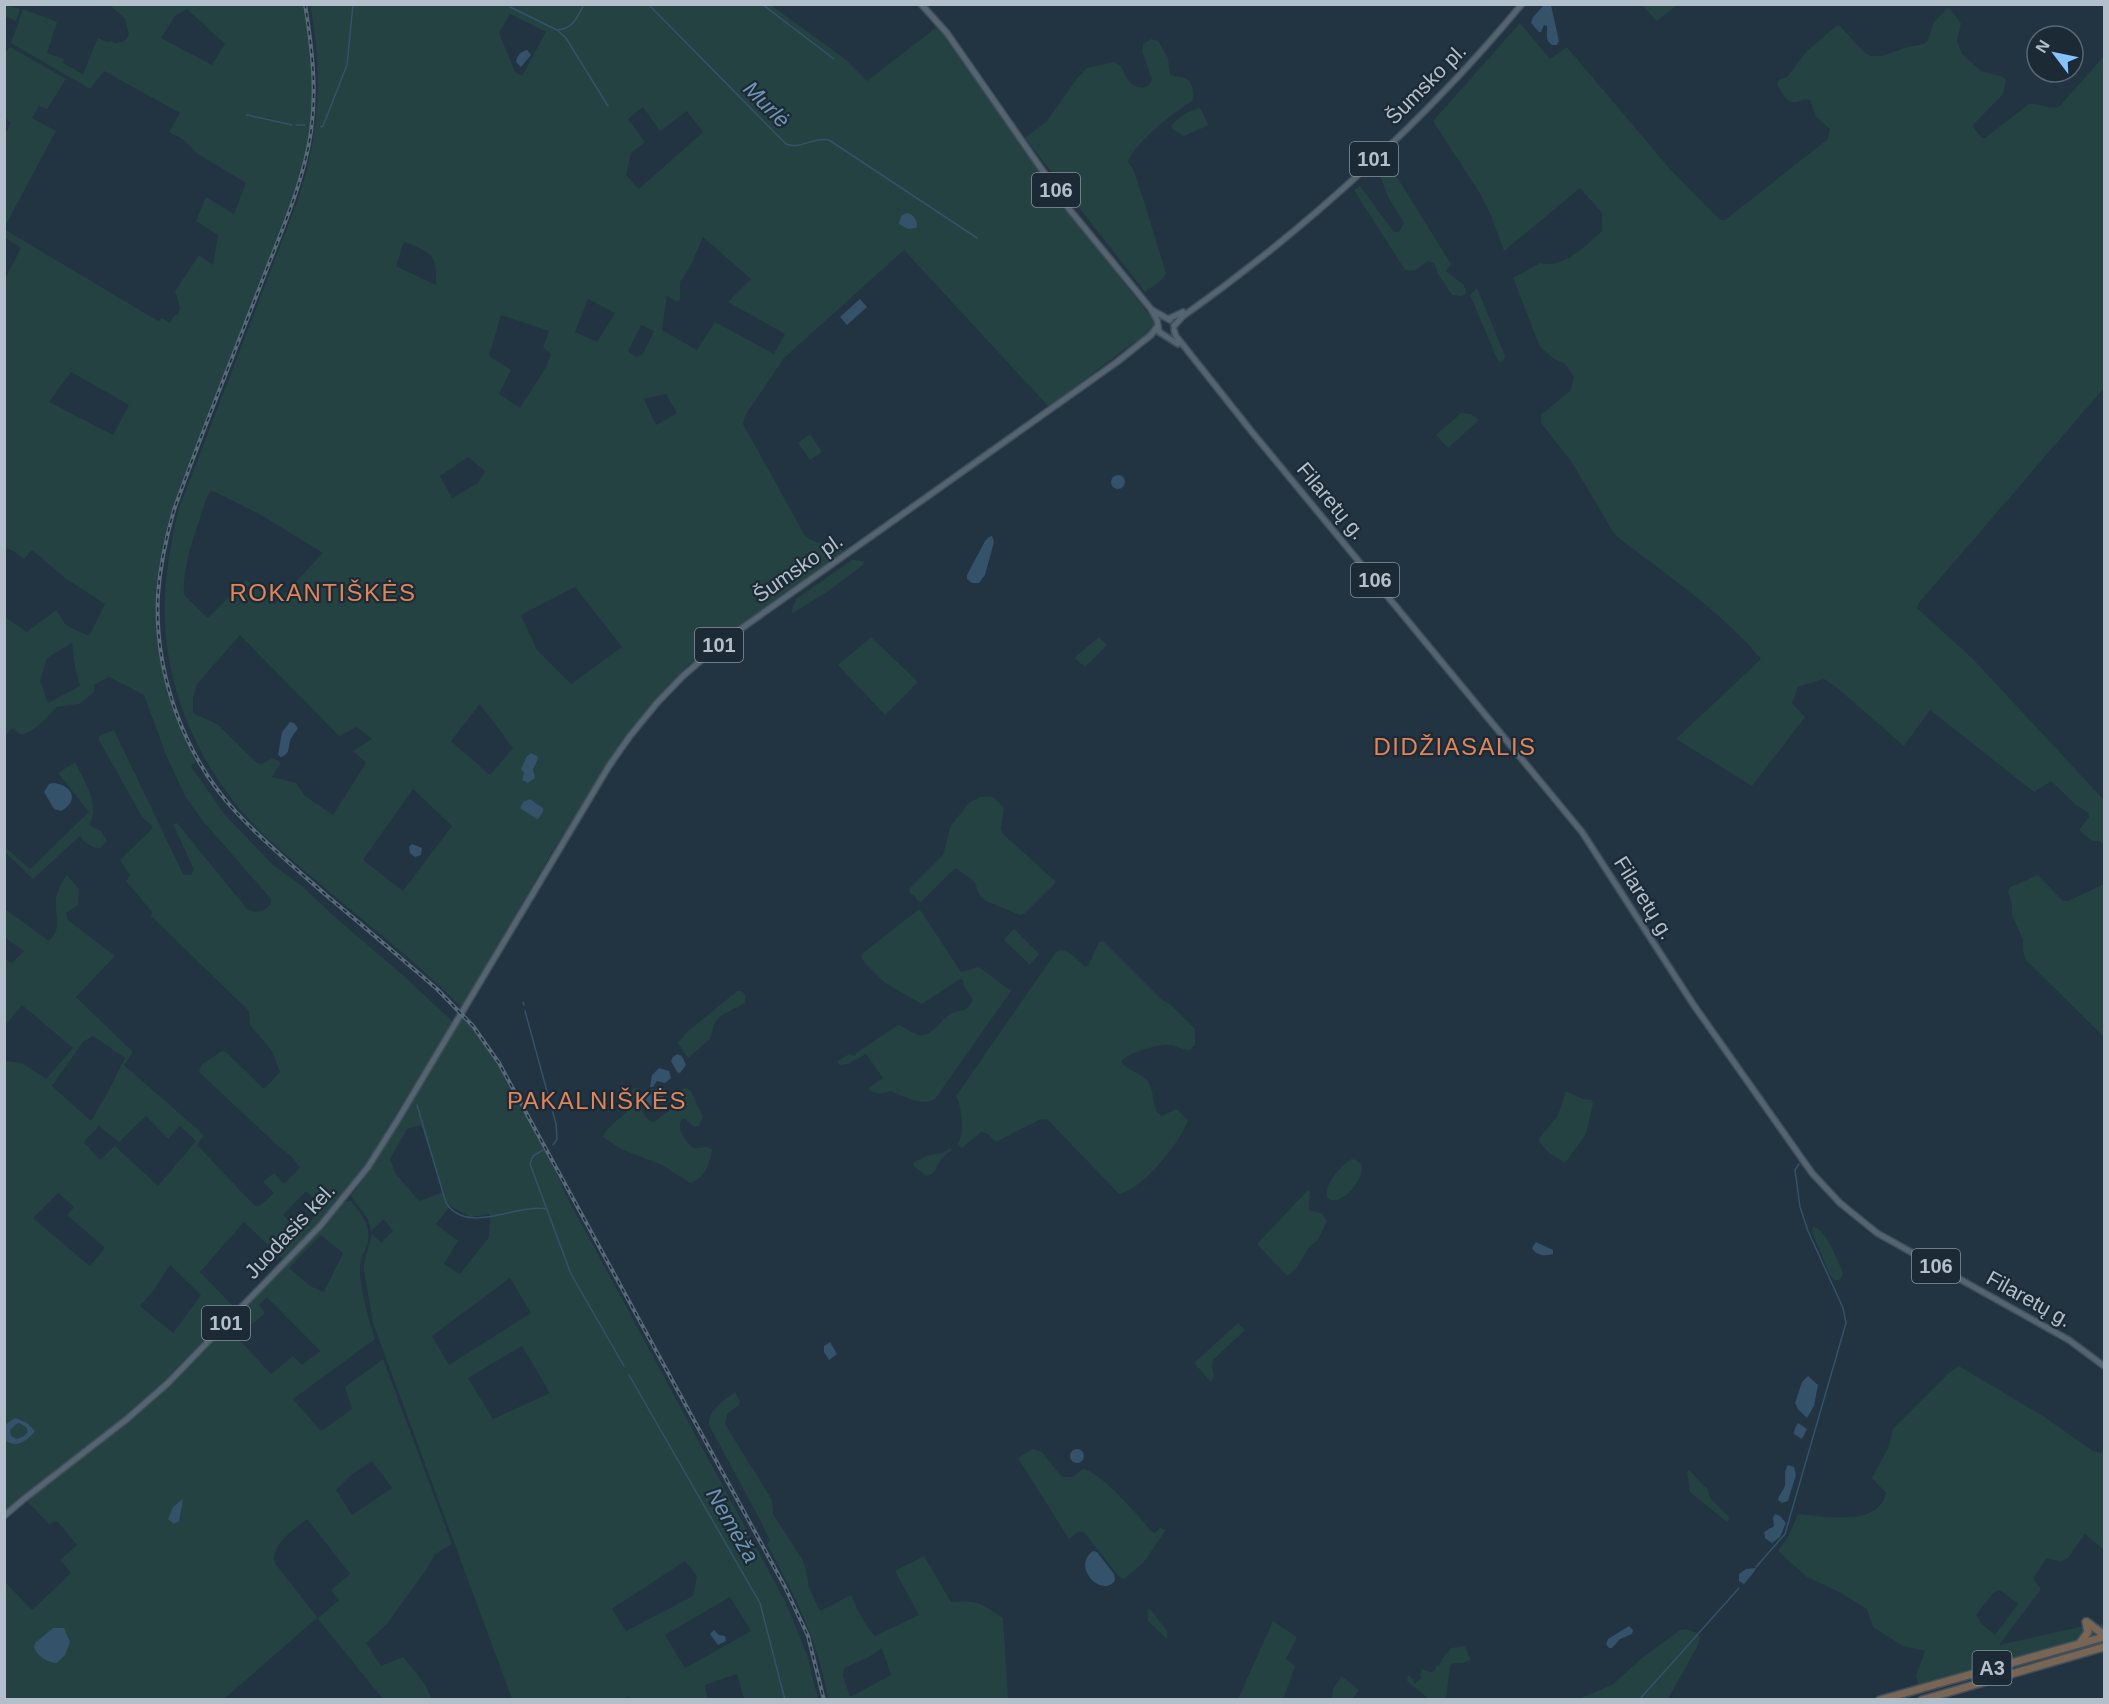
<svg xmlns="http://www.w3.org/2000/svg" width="2109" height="1704" viewBox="0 0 2109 1704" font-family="Arial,sans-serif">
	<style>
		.green { fill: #244242; fill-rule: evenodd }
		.water { fill: #34526a; fill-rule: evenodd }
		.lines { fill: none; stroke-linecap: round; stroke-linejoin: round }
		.stream { stroke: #34526a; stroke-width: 1.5 }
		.major-casing { stroke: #404e5a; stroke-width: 8 }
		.highway-casing { stroke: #42505c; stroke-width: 10 }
		.major { stroke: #556471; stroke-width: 5 }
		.highway { stroke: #786553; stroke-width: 7 }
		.rail-casing { stroke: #586979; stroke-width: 4 }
		.rail { stroke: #1c2a36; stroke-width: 1.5; stroke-dasharray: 4.5; stroke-linecap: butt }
		.labels { text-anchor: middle; stroke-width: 4.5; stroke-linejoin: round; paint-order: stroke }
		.shield { fill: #1c2a36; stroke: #86939f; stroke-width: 1.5 }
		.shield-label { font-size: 20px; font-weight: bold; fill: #b3c0cc }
		.street-label { font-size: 21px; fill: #b3c0cc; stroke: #1c2a36 }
		.water-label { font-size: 22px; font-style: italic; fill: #7095b2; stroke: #1c2a36 }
		.quarter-label { font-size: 24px; letter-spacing: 1.5px; fill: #e0845a; stroke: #1c2a36 }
	</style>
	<rect width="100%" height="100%" fill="#223342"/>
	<path class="green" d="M4 5 20 9 16 21 5 16Z
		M113 5H303C310 44 315 82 311 122 305 169 287 212 270 256 249 310 228 364 208 417 194 454 178 491 167 528 146 608 159 690 196 762L191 766 225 815 273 865 302 886 336 918 405 977 453 1022 366 1163C342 1197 313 1229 284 1260L244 1222 200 1272 236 1309 169 1377 125 1418 5 1513V1061L22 1063 46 1079 73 1048 22 1005 5 1026V959L12 963 24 951 5 938V909L49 941C60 930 57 922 56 908 54 896 60 884 67 875L79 889 78 905 66 913 68 920 115 956 76 997 133 1052 124 1065 204 1135 197 1145 255 1206 261 1205 274 1193 263 1182 274 1173 284 1184 300 1168 292 1157 278 1146 199 1072 201 1065 222 1051 226 1052 264 1089 280 1072 272 1051 250 1025 249 1011 151 916 152 912 126 881 130 875 120 860 151 830 152 826 142 817 98 738 99 736 114 730 183 874 191 875 194 870 173 824 177 823 247 909C255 914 267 911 271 903V899L203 821 185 796 166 755 144 695 109 677 94 685V692L79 704 56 707C52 714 29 737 20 734 17 733 15 730 12 728L5 736V617L27 632 56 610 66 625 89 636 105 604 65 578 32 550 24 559 14 551 5 548V279L21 248 5 238 4 229 158 321 162 318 170 323 174 316 178 314 180 308 175 291 199 255 213 265 218 235 196 221 206 197 234 214 246 183 198 154 184 140 169 132 180 113 104 71 90 89 11 43 23 9 57 22 47 53 64 59 63 63 83 74 98 38 107 42 111 41 116 43 125 41 129 35 125 19 112 7ZM187 9 225 44 212 65 161 38 175 16ZM71 372 129 405 113 435 49 402ZM72 643 75 667 80 686 48 703 40 681 47 658ZM93 1036 125 1058 109 1090 91 1121 52 1086 83 1042ZM146 1116 168 1139 180 1126 196 1141 158 1186 115 1146 100 1160 84 1142 99 1126 119 1142ZM306 1191 323 1207 301 1232 283 1215ZM58 1193 74 1207 67 1215 105 1248 90 1266 33 1218ZM170 1265 201 1295 173 1333 140 1306 153 1291Z
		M310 5H771L845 59 867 81 938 26 1060 201 1155 322C1154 334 1143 338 1133 343L1049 407 904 250 784 358 745 416 743 424 804 534C816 548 838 543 843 552L687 666 652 704 611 758 548 859 461 1007C416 961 363 921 314 879 295 862 274 846 256 827 197 766 160 680 165 593 167 564 172 536 179 508L299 197C320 130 323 74 310 5ZM510 14 546 32 522 76 515 72 499 33ZM643 107 660 131 687 111 703 132 639 189 626 175 631 153 645 142 628 119ZM703 237 751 279 728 302 785 334 774 354 715 322 697 350 662 330 667 296 677 302 680 300V282L690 267ZM404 242C432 253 437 253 436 285L396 266ZM588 299 615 313 597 342 575 332ZM501 315 549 331 543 347 551 354 546 367 520 408 499 394 511 370 489 356ZM641 325 654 331 643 354 636 357 628 351ZM666 394 677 413 656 425 644 399ZM468 457 485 471 478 483 452 498 440 476ZM211 490 261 515 323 553 275 604 246 580 208 618 184 595C182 563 197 530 206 499ZM575 587 622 647 571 684 537 650 521 615ZM240 635 339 736 357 727 372 739 353 751 366 763 333 815 305 796 296 783 272 777 281 763 273 758 262 764 257 763 217 724 193 713V698L197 684ZM480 704 513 748 490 775 451 741ZM538 759 528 783 522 780C525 772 522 766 526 760ZM413 789 452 826 403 891 363 860ZM535 802 542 808 543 812 539 818 534 817 527 811Z
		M1642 5H1677L1657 21Z
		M1947 8 1950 9 1961 23 1957 41 1962 54 1981 71 2003 77 2006 80 2003 94 1974 124 1973 127 1982 138H1985L2029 104C2039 102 2048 110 2059 107L2104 56V388L1918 604 1917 608 1973 659 2104 800V844L2099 841H2092L2079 830 2089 817V813L2076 805 2051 781 2034 792 1930 710 1904 746 1836 687 1824 679 1798 687 1792 703 1805 717 1752 786 1676 739 1761 659C1722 612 1668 576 1620 539L1613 532 1573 464 1541 423V415L1570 391 1574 378 1572 373 1564 363 1554 359 1540 347 1513 278 1540 263C1564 269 1586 245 1602 231V213L1580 188 1504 251 1490 213 1479 192 1433 121 1520 23 1550 59 1567 47 1669 168 1720 220H1725L1828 139 1830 129 1816 117 1810 100C1802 98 1801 102 1794 102 1785 103 1780 89 1777 83L1780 79 1787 77 1806 52 1836 26H1840L1864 52 1871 56H1882L1907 47 1924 44 1928 40 1933 24Z
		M1151 39 1158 41 1168 58 1170 75C1175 77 1180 76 1185 78 1193 82 1195 94 1192 101 1172 114 1137 140 1128 162L1133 169 1141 192 1166 273 1163 279 1145 292 1025 138 1047 121 1078 77 1087 68 1114 62C1117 64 1120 65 1122 68 1124 71 1124 74 1126 77 1132 88 1148 93 1152 79L1142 51 1143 44Z
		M10 47 66 79 47 109 39 106 32 118 56 131 5 226V134L11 123 5 118 4 54Z
		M1200 108 1208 124 1207 126 1184 136 1172 129 1171 126 1175 121 1188 112Z
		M1387 161 1451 264 1446 271 1464 285 1466 293 1462 296 1452 295 1438 274 1435 264 1428 261C1419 267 1417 273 1405 270L1354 190 1360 186 1394 232H1399L1404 223 1388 197 1381 178 1375 173Z
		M1477 288 1505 356 1504 360 1500 363 1498 361 1470 295Z
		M1461 413 1471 414 1479 420 1448 448 1436 435Z
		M810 434 822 452 810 460 798 443Z
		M852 560 864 561 863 565 827 592 793 613 792 610 796 599Z
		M871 637 918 682 885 715 838 665Z
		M1099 637 1107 645 1085 667 1074 658Z
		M75 762C84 780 101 806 89 825L101 831 107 841 100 848C93 849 83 842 80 836L33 879 5 852V847L30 869 89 812 58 773Z
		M991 796 999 802 1004 808 1001 829 1002 833 1055 881V883L1024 914 1020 915 986 901 980 896 974 881 957 869H954L921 902 917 900 914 895 910 894 909 889 943 855 951 825 970 802 980 797Z
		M2038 875 2063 901H2068L2104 884V1037L2026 960 2023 950V940L2012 915V906L2008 891 2010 887Z
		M918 910 921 911 961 972 979 967 1011 991 935 1099C920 1107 905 1096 890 1091 881 1095 876 1094 867 1089L883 1078 866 1054 848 1064 839 1065 838 1061 849 1054 855 1056 856 1053 898 1025C906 1027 912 1034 920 1035 930 1037 940 1022 947 1016 958 1007 967 1016 973 999L964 986 963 980 960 979 922 1004 885 983 864 962 861 957 863 953Z
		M1014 929 1039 954 1030 965 1005 941V938Z
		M1103 941 1162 1000 1170 1004 1195 1029V1045L1190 1050C1182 1050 1178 1046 1171 1045 1159 1044 1127 1052 1121 1062 1128 1071 1142 1073 1148 1082 1156 1094 1150 1108 1162 1116L1176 1109 1188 1120C1181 1142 1142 1190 1119 1194L1047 1119H1041L996 1142 988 1134 981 1132 962 1148 958 1144C965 1131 962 1109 956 1096L1056 952C1067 946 1077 960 1085 967L1088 966 1099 942Z
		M737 991H741L745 994V1003L720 1016 715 1022 710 1039 688 1058 678 1043 686 1033Z
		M462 1015C506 1070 538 1133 567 1197L785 1601 807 1655 818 1699H744L737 1674 705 1685 708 1699 631 1700 629 1696 622 1700 512 1699 373 1323 364 1270V1263L372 1234 381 1243 393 1231 384 1219 371 1231 368 1219 351 1196 377 1161ZM421 1125 443 1192 419 1201 396 1174 390 1159 407 1129ZM450 1206 471 1217 490 1214 489 1237 460 1274 444 1264 458 1241 436 1224ZM510 1278 531 1313 449 1365 432 1336ZM522 1346 550 1393 493 1419 468 1378ZM685 1561 697 1576 693 1596 626 1631 612 1609ZM730 1597 751 1631 685 1668 665 1635Z
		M684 1087 691 1091 703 1117 699 1126 694 1127 685 1119H682C676 1130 685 1140 693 1148 701 1149 707 1144 712 1150 710 1164 704 1179 690 1183L662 1165 621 1149 603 1137C607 1124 633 1112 633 1102 633 1099 631 1095 631 1092L634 1088H638C643 1100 638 1119 654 1122L672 1108Z
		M1566 1091 1583 1099 1592 1100 1593 1104 1586 1134 1565 1163 1548 1152 1538 1140 1558 1115Z
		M950 1148 952 1150C948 1153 942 1157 940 1161 935 1169 936 1174 926 1176L913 1165 914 1162 929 1155 943 1153Z
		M1351 1159C1377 1162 1350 1198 1336 1200 1331 1201 1330 1200 1327 1197 1324 1184 1341 1166 1351 1159Z
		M1308 1190 1310 1191 1309 1208 1311 1211 1321 1213 1327 1221 1318 1240 1309 1247 1295 1270 1287 1276 1257 1244Z
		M346 1201H351C362 1215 374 1228 366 1247 363 1255 360 1261 360 1270 360 1287 369 1322 375 1339L293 1399 321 1431 352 1409 345 1387 383 1359 452 1544 435 1554 426 1570 386 1625 366 1643 381 1666 403 1657 424 1683 432 1699H383L317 1618 224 1699H5L4 1581 32 1610 71 1573 60 1560 77 1545 57 1521 49 1524 26 1500 149 1405 296 1255ZM321 1235 343 1253 324 1292 310 1286 289 1268ZM267 1297 320 1351 302 1365 293 1356 271 1374 237 1337 265 1313 259 1305ZM372 1461 392 1488 352 1515 336 1490 351 1475ZM307 1519 350 1574 331 1590 339 1600 318 1618 274 1562C273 1542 293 1531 307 1519Z
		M1813 1226C1827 1231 1837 1259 1843 1273L1841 1279 1835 1281 1830 1275 1812 1232Z
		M1238 1323 1245 1330 1213 1360 1212 1365 1214 1377 1211 1382 1194 1363Z
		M1959 1366 2043 1416 2093 1451 2101 1453 2104 1449V1550L2085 1534 2068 1558 2061 1562 2047 1558 2033 1578 2041 1589 1999 1645 2084 1626 2104 1624V1633L1918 1685 1916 1676 1925 1651 1903 1646 1873 1627 1867 1609 1837 1591 1807 1577 1778 1551 1788 1537 1798 1514C1824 1516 1878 1528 1886 1493L1872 1478 1889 1446 1893 1429 1950 1372ZM2000 1590 2018 1604 1995 1635 1982 1624 1976 1615 1994 1592Z
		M735 1392 740 1401 739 1405 727 1414 725 1424 772 1500 773 1514 802 1559 806 1569 809 1588 820 1611 851 1595C858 1611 864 1624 875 1636L919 1615 895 1571 924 1556 951 1602C979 1600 980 1603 1003 1618L1008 1699H828C818 1641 795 1596 767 1544L770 1541 760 1520 709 1425C708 1409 724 1401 735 1392ZM882 1648 891 1675 850 1697 843 1676 844 1668 869 1657Z
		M1033 1449 1042 1452 1062 1477H1072L1083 1469C1102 1472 1139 1517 1152 1532L1155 1533 1160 1528 1166 1530 1143 1563 1124 1579 1119 1577 1084 1532H1078L1069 1539 1018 1458Z
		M1689 1470 1708 1490 1710 1498 1728 1516 1729 1519 1727 1522 1690 1492 1687 1471Z
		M1148 1609H1150L1167 1631V1639L1148 1621Z
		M1273 1621 1297 1637 1286 1659 1295 1666 1284 1697 1278 1699H1238Z
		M1686 1629 1697 1633 1700 1636 1698 1645 1668 1699H1578L1612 1685 1642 1658 1680 1630Z
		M1465 1646 1471 1660 1463 1663H1453L1450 1666 1446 1699H1429L1407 1681 1408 1675 1413 1679 1414 1684 1421 1678 1420 1674 1422 1669 1431 1672 1435 1671 1436 1666H1439L1442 1659 1451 1648Z
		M1342 1676 1359 1690 1352 1699H1332L1333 1689Z"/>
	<path class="water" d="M1544 5H1551L1559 41 1557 45H1552C1544 39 1548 34 1547 26L1544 25 1541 32H1539L1531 23 1533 17Z
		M527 50 531 55 521 67 516 62C517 55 520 52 527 50Z
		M907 213C913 214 919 221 916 228L908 229 899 224 901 216Z
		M860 299 867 307 847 325 840 317Z
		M1111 482a7 7 0 1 1 14 0a7 7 0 1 1-14 0Z
		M992 536 994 542 985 575 979 583H972L967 579V575L985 541 989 537Z
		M290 722 294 723 298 728C296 732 291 737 290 741 288 749 290 754 281 757L278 755 282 732Z
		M531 753 537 756 538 759 533 770 535 778 528 783 522 780 524 773 521 769 527 756Z
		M54 783C72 785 80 801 61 811L54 809 44 792 49 784Z
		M530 799 543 808V812L539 818 537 819 520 808 523 802Z
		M412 844 422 848 421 855 415 857 410 853 409 847Z
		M677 1054 682 1056 686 1065 680 1073 677 1072 671 1061 673 1057Z
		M659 1068 669 1071 671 1078 665 1083 657 1081 653 1087H650L652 1075Z
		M662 1088 665 1090V1096L657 1099 658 1106 655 1111H651L645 1104V1098L652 1090Z
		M1536 1242 1553 1250V1254C1545 1257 1536 1255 1532 1248Z
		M830 1342 837 1354 829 1360 824 1352V1346Z
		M1808 1376 1818 1385 1814 1406 1807 1418 1798 1409 1795 1403 1802 1382Z
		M15 1418 27 1423 35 1431C27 1441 16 1449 5 1440V1425ZM19 1423 26 1427 28 1432 24 1436 17 1439 11 1436 10 1430 16 1424Z
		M1798 1423 1807 1429 1802 1439 1794 1434 1795 1428Z
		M1070 1456a7 7 0 1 1 14 0a7 7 0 1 1-14 0Z
		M1788 1465 1794 1467 1796 1475 1788 1501 1782 1503 1778 1500C1779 1494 1784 1490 1785 1485 1786 1477 1783 1473 1788 1465Z
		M183 1499 179 1521 174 1524 168 1519 173 1507Z
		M1775 1514 1780 1516 1786 1523 1780 1537 1772 1543 1765 1538 1764 1532 1774 1526 1773 1518Z
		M1093 1551 1097 1552 1114 1574 1115 1580C1104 1599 1070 1568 1093 1551Z
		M1756 1568 1754 1572 1744 1584 1739 1581V1574L1746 1569Z
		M1629 1626 1633 1630 1632 1634 1620 1639 1612 1648H1609L1606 1644 1608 1639Z
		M53 1628H64L70 1642 65 1655 57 1663C48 1663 38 1656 34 1648L35 1643Z
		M714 1630 719 1635 725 1636 726 1641 718 1645 710 1634Z"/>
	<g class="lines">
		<path class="stream" d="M648 4 786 144C801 150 814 136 829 140L977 238
			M762 4 834 59
			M510 7 557 30C573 29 577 18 584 4
			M557 30 566 38 608 106
			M247 115 292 125
			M296 125H305
			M321 127 323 126 347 65 353 4
			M523 1002 524 1005
			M525 1011 556 1124 557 1139 553 1145
			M417 1105 446 1203C468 1236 516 1203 547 1209
			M543 1150 533 1156 530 1164 571 1274 624 1366
			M629 1375 760 1603 785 1700
			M1756 1567 1785 1534 1846 1323 1843 1308 1808 1231 1800 1207 1795 1170 1799 1164
			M1639 1700 1739 1588"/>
		<defs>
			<path id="major" d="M921 4 947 33 1070 210 1151 309 1157 320 1159 332 1178 344
				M1152 310 1170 320
				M1168 319 1183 312
				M1174 326 1182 317C1305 230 1426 120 1522 4
				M1174 330 1176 336 1252 432 1582 832 1693 1004 1812 1173 1840 1203 1877 1233 2069 1340 2104 1366
				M4 1516 24 1499 127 1419 168 1383 321 1225 368 1167 397 1121 609 766 630 736 657 703 683 676 721 643 1117 362 1151 335 1157 327"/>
			<path id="highway" d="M2087 1622 2104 1635
				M2080 1643 2088 1632 2086 1622
				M1880 1700 2104 1637
				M1922 1700 2104 1647"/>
		</defs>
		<use href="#major" class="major-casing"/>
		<use href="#highway" class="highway-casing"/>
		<use href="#major" class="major"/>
		<use href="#highway" class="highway"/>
		<defs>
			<path id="rail" d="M305 4C312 47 317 88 311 132 303 185 280 234 261 284 232 359 201 434 174 510 166 538 160 565 158 595 154 672 183 755 236 812 264 842 295 868 326 895 363 926 400 957 437 989L473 1026 499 1063 785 1587 808 1636 824 1700"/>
		</defs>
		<use href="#rail" class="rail-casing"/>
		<use href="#rail" class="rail"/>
	</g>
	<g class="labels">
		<g class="shield">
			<rect x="1350" y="142" width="48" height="34" rx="4.5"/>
			<rect x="1032" y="173" width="48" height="34" rx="4.5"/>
			<rect x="1351" y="563" width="48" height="34" rx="4.5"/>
			<rect x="695" y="628" width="48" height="34" rx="4.5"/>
			<rect x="1912" y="1249" width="48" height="34" rx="4.5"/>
			<rect x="202" y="1306" width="48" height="34" rx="4.5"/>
			<rect x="1972.5" y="1651" width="39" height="34" rx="4.5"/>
		</g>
		<g class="shield-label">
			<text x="1374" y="166">101</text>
			<text x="1056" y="197">106</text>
			<text x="1375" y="587">106</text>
			<text x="719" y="652">101</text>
			<text x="1936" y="1273">106</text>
			<text x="226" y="1330">101</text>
			<text x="1992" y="1675">A3</text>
		</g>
		<g class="street-label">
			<text transform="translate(1426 84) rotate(-45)" y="7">Šumsko pl.</text>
			<text transform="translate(1331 501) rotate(50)" y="7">Filaretų g.</text>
			<text transform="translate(798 568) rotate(-35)" y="7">Šumsko pl.</text>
			<text transform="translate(1644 898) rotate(58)" y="7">Filaretų g.</text>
			<text transform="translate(290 1231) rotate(-47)" y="7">Juodasis kel.</text>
			<text transform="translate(2029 1299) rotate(29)" y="7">Filaretų g.</text>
		</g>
		<g class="water-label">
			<text transform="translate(767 104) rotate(45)" y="8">Murlė</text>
			<text transform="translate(733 1525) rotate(60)" y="8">Nemėža</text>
		</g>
		<g class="quarter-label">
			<text x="323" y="601">ROKANTIŠKĖS</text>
			<text x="1455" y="755">DIDŽIASALIS</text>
			<text x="597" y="1109">PAKALNIŠKĖS</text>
		</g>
	</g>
	<rect width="2109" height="1704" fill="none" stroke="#b3c0cc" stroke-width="12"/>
	<g transform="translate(2055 54) rotate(302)"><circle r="28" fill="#1c2a36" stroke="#586672" stroke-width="1.5"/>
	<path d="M0-4.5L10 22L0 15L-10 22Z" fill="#85c3ff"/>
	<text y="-9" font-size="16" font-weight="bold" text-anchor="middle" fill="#b3c0cc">N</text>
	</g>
</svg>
